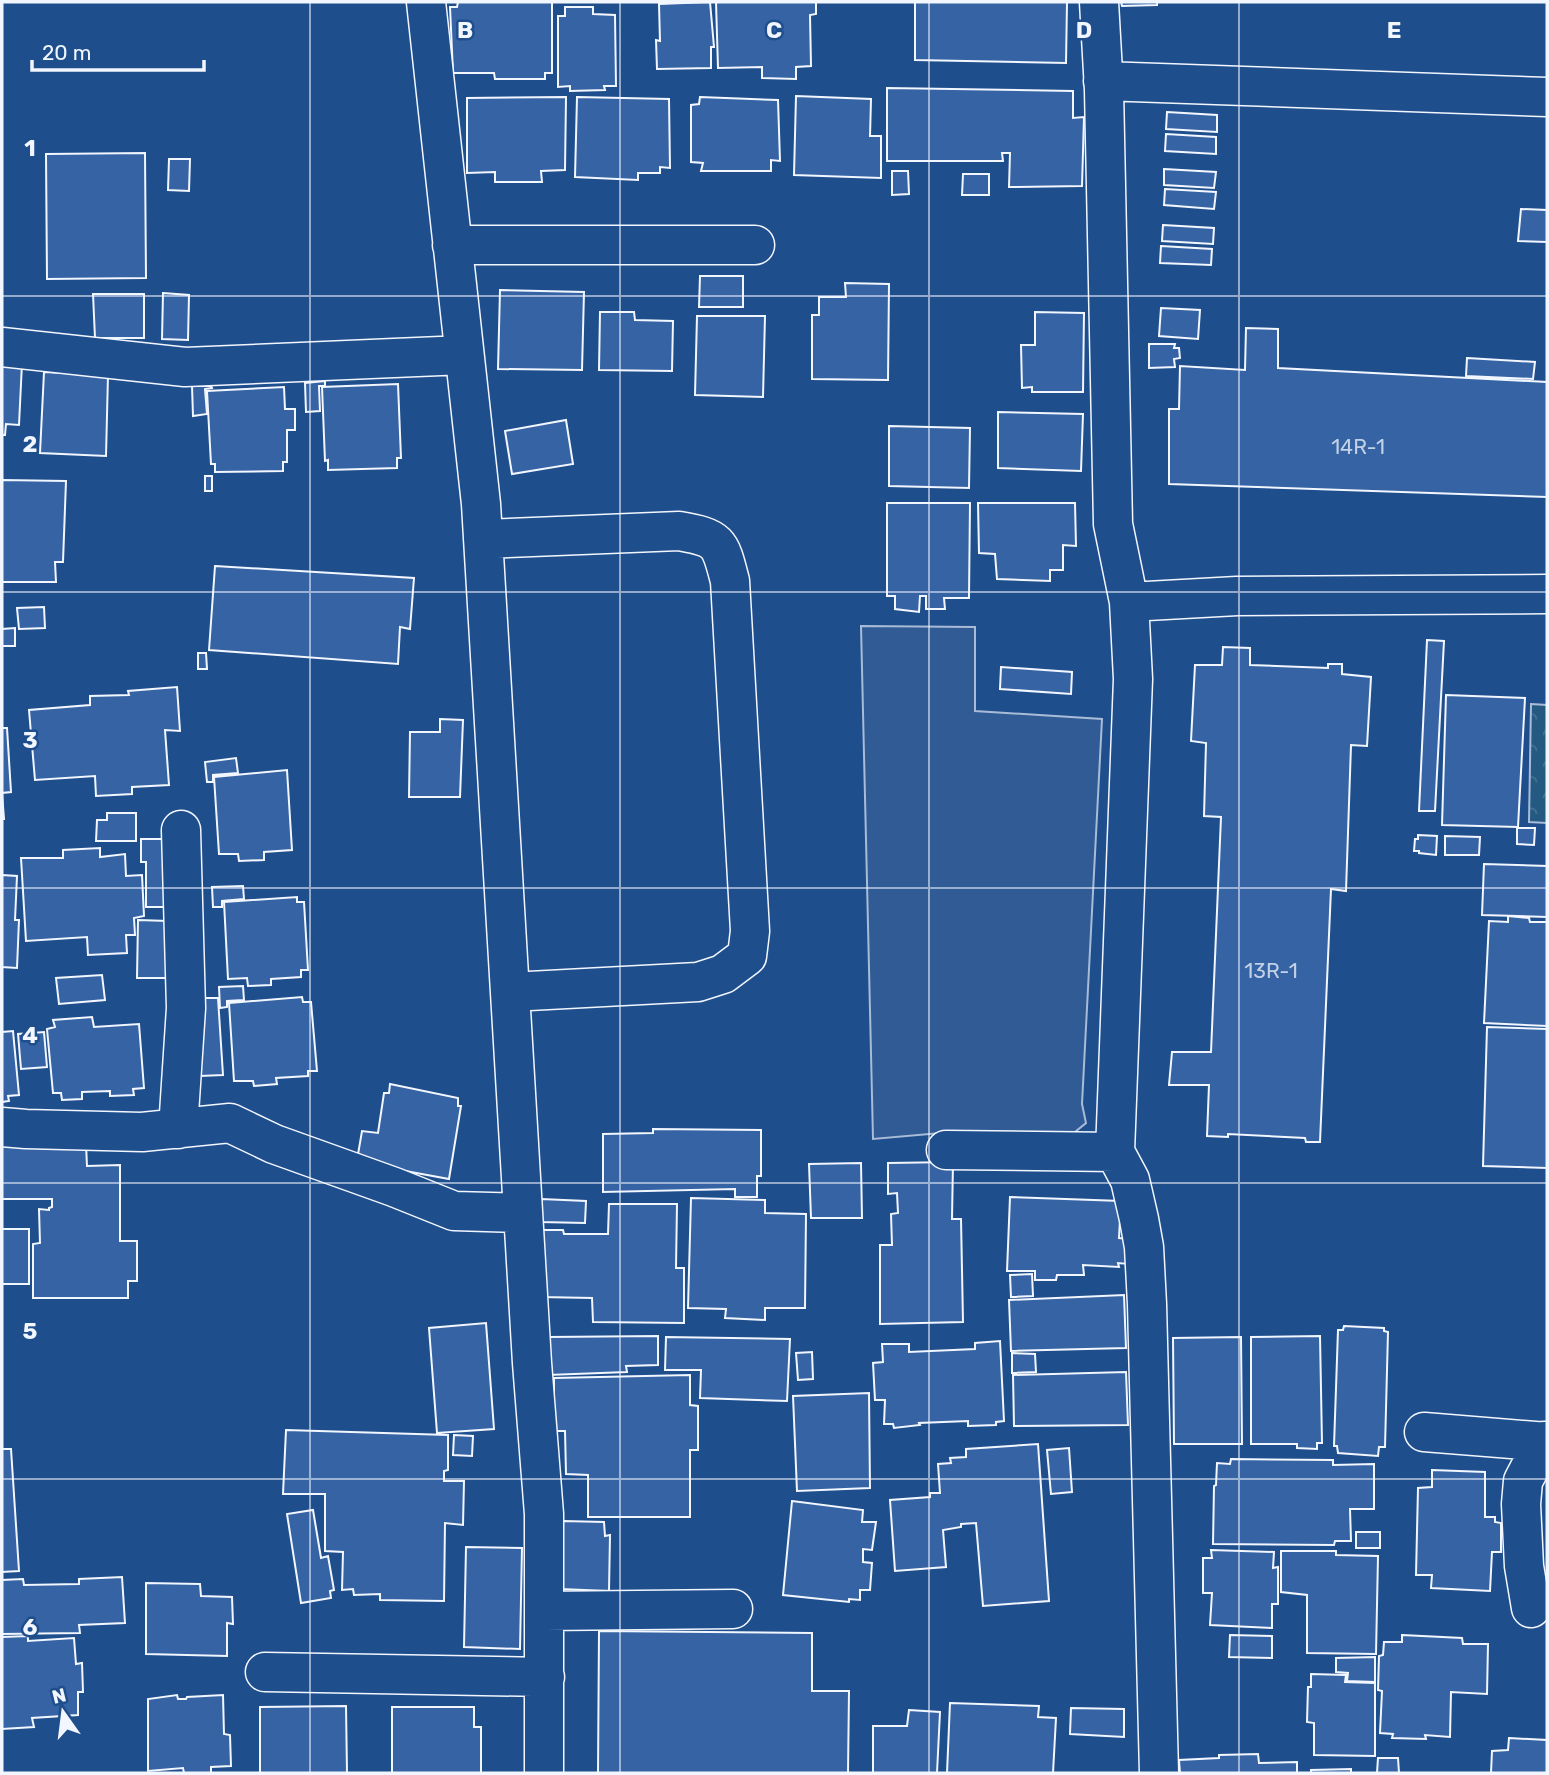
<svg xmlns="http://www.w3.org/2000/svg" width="1549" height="1775" viewBox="0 0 1549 1775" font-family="Rubik,sans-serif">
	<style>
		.park { fill: url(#park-crowns); stroke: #a8bbd7; stroke-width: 2 }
		.parking { fill: #305b95; stroke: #a8bbd7; stroke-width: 2 }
		.building { fill: #3563a3; stroke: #f2f6ff; stroke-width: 2 }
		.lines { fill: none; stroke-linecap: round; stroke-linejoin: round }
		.minor-casing { stroke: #f2f6ff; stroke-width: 41 }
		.minor { stroke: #1f4e8c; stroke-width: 38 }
		.grid { fill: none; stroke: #f2f6ff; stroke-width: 2; stroke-opacity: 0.55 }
		.labels { text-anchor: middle; stroke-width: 5; stroke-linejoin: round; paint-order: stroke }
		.number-label { font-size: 21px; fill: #c3d1e8 }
		.grid-label { font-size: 23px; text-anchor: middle; font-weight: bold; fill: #f2f6ff; stroke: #1f4e8c; stroke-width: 5; stroke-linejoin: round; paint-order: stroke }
	</style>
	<defs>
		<pattern id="park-crowns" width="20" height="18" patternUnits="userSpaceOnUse" patternTransform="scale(1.75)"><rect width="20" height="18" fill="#245a82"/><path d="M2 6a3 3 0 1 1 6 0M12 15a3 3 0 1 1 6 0" fill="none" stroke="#447295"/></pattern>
	</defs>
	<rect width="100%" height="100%" fill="#1f4e8c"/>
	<path class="park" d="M1531 704 1547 705V823L1529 822Z"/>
	<path class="parking" d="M861 626 975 627V711L1102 719 1082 1104 1086 1123 1070 1136 941 1133 873 1139Z"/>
	<path class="building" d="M458 2H552V73H545V79H495L494 73H453L450 7H457Z
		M710 2 714 47H711V68L657 69 656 40 660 41 659 4Z
		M716 2H816V14L810 15 811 66 796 67V79L762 78V67L718 68Z
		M915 2H1067L1066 63 915 60Z
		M1121 2H1157V5L1122 6Z
		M565 7H593V14L615 15 616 86H604L605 90 570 91V86L558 87V16H565Z
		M887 88 1073 91V118L1084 117 1082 186 1009 187 1010 153H1002L1003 161H887Z
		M796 96 871 99 870 136H881V178L794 175Z
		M566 97 565 170 541 171 542 182H495V172L467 173V98Z
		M577 97 669 99 670 168 660 167V173H638V180L575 177Z
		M700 97 778 100 780 161 771 160V171H701L703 163 691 162V105L699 104Z
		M1167 112 1217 115V132L1166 129Z
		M1166 134 1216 137V154L1165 151Z
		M145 153 146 278 47 279 46 154Z
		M169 159H190L189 191 168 190Z
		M1164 169 1216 172 1214 188 1164 185Z
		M892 171H908L909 194 892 195Z
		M963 174H989V195H962Z
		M1165 189 1216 192 1214 209 1164 205Z
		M1521 209 1547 210V242L1518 241Z
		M1163 225 1214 228 1213 244 1162 241Z
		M1161 246 1212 249 1211 265 1160 263Z
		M700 276H743V307H699Z
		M845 283 889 284 888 380 812 379V315H819V297H846Z
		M500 290 584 292 582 370 498 369Z
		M163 293 189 295 188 340 162 339Z
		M93 294H144V338H95Z
		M1161 308 1200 310 1198 339 1159 336Z
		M600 312H634L635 320 673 321 672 371 599 370Z
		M1035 312 1084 313 1083 392H1032V387L1022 388 1021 345H1035Z
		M697 316H765L763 397 695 395Z
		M1246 328 1278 329V368L1547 382V497L1169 484V409H1179L1180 366 1245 370Z
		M1149 344H1175L1174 348H1179L1180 358 1174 359 1175 367 1149 368Z
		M1467 358 1535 362 1533 379 1466 376Z
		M2 362 22 363 19 425 6 424 5 435H2Z
		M44 372 108 375 106 456 40 453Z
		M325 381V386H319L320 411 306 412 305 383Z
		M398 384 401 458H397V468L328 470V460L325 461 322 387Z
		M192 386H211L212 388 205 389 207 414 193 416Z
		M284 387 285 409H295V430H287V462H283V471L215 472V464H211L207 391Z
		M998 412 1083 414 1081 471 998 468Z
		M566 420 573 464 512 474 505 431Z
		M889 426 970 428 969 488 889 486Z
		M205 476H212V491H205Z
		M2 480 66 481 63 562H55L56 582H2Z
		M887 503H970L969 598H944L945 609H926V596H920L919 612 895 609V596H887Z
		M978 503H1075L1076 546 1063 545V570H1050V581L997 579 995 554 979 553Z
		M215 566 414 578 410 629 400 627 398 664 209 650Z
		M44 607 45 628 19 629 17 608Z
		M15 628V646H2V629Z
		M1427 640 1444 641 1435 811H1419Z
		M1223 647 1250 648V665L1328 668V664H1342V674L1371 677 1367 746 1351 745 1346 891 1331 889 1320 1142H1306L1305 1138 1228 1134V1137L1207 1136 1209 1085H1169L1172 1052H1211L1221 817 1204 816 1206 743 1191 741 1195 665H1222Z
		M198 653H206L207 669H198Z
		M1001 667 1072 672 1071 694 1000 689Z
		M177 687 180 731 165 730 169 785 132 787V794L96 796 95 776 35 780 29 710 90 705V696L129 695 128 691Z
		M1446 695 1525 698 1518 827 1442 825Z
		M440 719 463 720 460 797H409L410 732H440Z
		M2 728H7L11 792 2 793 4 819H2Z
		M236 758 238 773 213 775V782H207L205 762Z
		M287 770 292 850 264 852V860L239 861 238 854H219L214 777Z
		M107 813H136V841H96L97 820H107Z
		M1517 828H1535L1534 845 1517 844Z
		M1418 835 1437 836 1436 855 1419 853V851H1414L1415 839H1418Z
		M1445 836 1480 837 1479 855H1445Z
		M141 839H166L168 907H146V862H141Z
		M100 848V857L125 854 126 876 142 875 144 916 134 918 135 935H126L127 953 88 955 87 937 26 941 21 858H63V850Z
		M1484 864 1547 866V917L1482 915Z
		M2 875 17 876 15 920H19L17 968 2 967Z
		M243 886 244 899 222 901V907H213L212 887Z
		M297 897V902H304L308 970H301V977L271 979V985L248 986 247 978 228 979 224 902Z
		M1508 916 1529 918 1530 922H1547V1026L1484 1023 1489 921 1508 922Z
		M138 920 168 921 166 978H137Z
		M102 975 105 1000 59 1004 56 978Z
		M243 986 244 1000 227 1001V1007L220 1008 219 987Z
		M302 997 303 1002H311L317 1071H308V1076L276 1078 277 1084 254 1086 253 1081H234L229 1003Z
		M196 998H218L223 1075 200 1076Z
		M92 1017 94 1027 139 1024 144 1088 133 1089 134 1095 110 1096V1091L82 1092V1099L62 1100 61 1093H53L47 1029 55 1027 53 1020Z
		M1487 1027 1547 1029V1168L1483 1166Z
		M13 1031 19 1095 8 1096 9 1101 2 1102V1032Z
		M44 1032 47 1067 21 1069 18 1034Z
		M390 1084 458 1098V1106H461L449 1179 373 1165 357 1160 362 1131 378 1133 384 1093H389Z
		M653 1129 761 1130V1176H757V1197H735V1189L603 1192V1134L653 1133Z
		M2 1141 86 1144 87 1166 120 1165V1241H137V1281H128V1298H33V1244L40 1243 39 1209 49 1210V1208L52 1207V1199H2Z
		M953 1162 952 1219H961L963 1322 880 1324V1245H892L891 1214 898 1213 897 1193 888 1194V1163Z
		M861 1163 862 1218H811L809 1164Z
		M1010 1197 1121 1201 1119 1238 1131 1239 1129 1264 1118 1263 1119 1267 1083 1265 1084 1275H1057L1056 1280H1035V1271H1007Z
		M691 1198 765 1200V1213L806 1214 805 1308H765V1320L725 1318 726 1309 688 1308Z
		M541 1199 586 1201 585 1223 540 1222Z
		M609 1204H677L676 1268H684V1323L593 1322 592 1298 541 1297 540 1230H563L564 1234H608Z
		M2 1229H29V1284H2Z
		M1032 1274 1033 1296 1011 1297 1010 1275Z
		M1124 1295 1126 1348 1011 1351 1009 1300Z
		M486 1323 494 1429 437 1433 429 1328Z
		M1344 1326 1384 1328V1331L1388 1332 1385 1447H1379L1378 1456 1338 1453 1337 1446H1334L1338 1330H1343Z
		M658 1336V1365L626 1366 627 1372 548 1375V1337Z
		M1320 1336 1322 1443H1317V1449L1297 1448V1444H1251V1337Z
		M666 1337 790 1339 787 1401 700 1398 701 1370H665Z
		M1241 1337 1242 1444H1174L1173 1338Z
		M1000 1341 1004 1421 996 1422V1425L968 1426V1421L919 1423 920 1425 894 1428 893 1424H884L885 1400H875L873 1363 883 1362 882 1344H909V1352L975 1349V1343Z
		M812 1352 813 1379 798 1380 796 1353Z
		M1012 1353 1035 1354 1036 1372 1012 1373Z
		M1126 1372 1128 1425 1014 1426 1013 1375Z
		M690 1375V1405L698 1406V1450H690V1517H588V1475L566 1474 565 1431H554V1378Z
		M869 1393 870 1488 797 1491 793 1396Z
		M286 1430 448 1435V1470L444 1471V1481H464L463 1525 445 1523 444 1601 380 1600V1594L354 1595 353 1589 342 1590 343 1552 325 1551V1494H283Z
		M454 1435 473 1436 472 1456 453 1455Z
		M1038 1444 1049 1601 983 1606 976 1523 961 1524V1527L943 1530 946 1567 895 1571 890 1500 930 1497V1493H940L938 1464 951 1463 950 1458 966 1457V1449Z
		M1069 1448 1072 1492 1051 1494 1047 1450Z
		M2 1449H11L19 1571 2 1572Z
		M1231 1459 1333 1460V1465L1374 1464V1509H1350L1351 1541H1335L1334 1545 1213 1544 1214 1486 1216 1485 1217 1463 1230 1464Z
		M1432 1470 1485 1472V1517H1495V1522L1501 1523V1552H1492L1490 1591 1431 1588 1432 1575H1416L1418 1488 1432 1487Z
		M792 1501 863 1510 862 1522H876L872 1550 863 1549V1562L872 1563 870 1590H860V1600L849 1599V1602L783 1595Z
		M313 1510 321 1558 328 1556 334 1590 330 1591 331 1598 301 1603 287 1514Z
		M563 1521 604 1522 605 1536 610 1535 609 1591 560 1589Z
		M1356 1532H1380V1548H1356Z
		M466 1547 522 1548 520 1649 464 1647Z
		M1211 1550 1274 1552 1273 1568 1278 1567V1604H1272V1628L1210 1625 1212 1593H1203V1558H1212Z
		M1281 1551H1336V1555L1378 1556 1376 1654 1307 1653V1595L1281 1592Z
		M122 1577 125 1623 79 1625 80 1633 2 1634V1580L23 1579 24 1585 79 1584V1579Z
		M146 1583 200 1584 201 1596 232 1597 233 1624 227 1623V1656L146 1654Z
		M599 1631 812 1633V1691H849L848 1773H598Z
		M1230 1635 1272 1636V1658L1229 1657Z
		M1402 1635 1462 1638 1463 1644H1488L1487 1694 1451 1692 1450 1737 1425 1735 1426 1739 1392 1738 1393 1734 1380 1733 1382 1691 1378 1690 1379 1656 1383 1655 1384 1642H1402Z
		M28 1636V1641L74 1638 76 1664 82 1663 83 1692H78V1715L32 1718 34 1727 2 1729V1637Z
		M1375 1657V1682L1347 1681 1348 1673 1336 1672V1658Z
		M1311 1674 1346 1675 1345 1682 1375 1683V1756L1314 1755V1723L1307 1722 1308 1687H1311Z
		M177 1695 178 1699H186L187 1697 223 1695 224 1734 230 1735 231 1766 211 1767V1773H184L183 1768 148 1771V1699Z
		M950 1703 1039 1706 1038 1717 1056 1718 1053 1773H947Z
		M346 1706 347 1773H260V1707Z
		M392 1707H474V1727H481V1773H392Z
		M1071 1708 1124 1709V1737L1070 1734Z
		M909 1710 940 1712 937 1773H873V1726H907Z
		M1509 1738 1547 1740V1773H1491L1492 1751 1508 1750Z
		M1258 1754 1259 1763 1297 1762V1773H1180L1179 1760 1219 1758V1755Z
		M1378 1758H1398L1399 1773H1377Z
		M1351 1769V1773H1311V1770Z"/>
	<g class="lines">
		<defs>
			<path id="minor" d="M426 2 481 504 532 1363 544 1514V1773
				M1099 2 1104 90 1113 524 1129 602 1133 679 1115 1152 1130 1180 1139 1219 1144 1247 1147 1304 1159 1773
				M1103 81 1547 97
				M452 245H755
				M2 347 185 367 464 355
				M483 539 679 531C720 538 720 542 730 581L750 931 747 956 723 974 698 982 510 992
				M1129 602 1237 596 1547 594
				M2 1127 26 1129 142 1132 230 1123 274 1144 394 1187 454 1211 523 1213
				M178 1129 186 1008 181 830
				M946 1150 1115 1152
				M1424 1432 1547 1442
				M1531 1608 1524 1566 1521 1504 1523 1481 1544 1441
				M545 1611 733 1609
				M265 1672 545 1677"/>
		</defs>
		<use href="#minor" class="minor-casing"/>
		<use href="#minor" class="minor"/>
	</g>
	<path class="grid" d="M310 2V1773M620 2V1773M929 2V1773M1239 2V1773M2 296H1547M2 592H1547M2 888H1547M2 1183H1547M2 1479H1547"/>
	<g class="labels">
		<g class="number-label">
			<text x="1358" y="454">14R-1</text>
			<text x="1271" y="978">13R-1</text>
		</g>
	</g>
	<g class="grid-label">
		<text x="465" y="38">B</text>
		<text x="774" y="38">C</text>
		<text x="1084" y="38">D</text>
		<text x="1394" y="38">E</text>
		<text x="30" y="156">1</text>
		<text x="30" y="452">2</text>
		<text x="30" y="748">3</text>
		<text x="30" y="1043">4</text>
		<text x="30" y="1339">5</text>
		<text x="30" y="1635">6</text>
	</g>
	<rect width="1549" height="1775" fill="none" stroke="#f2f6ff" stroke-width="7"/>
	<g transform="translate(63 1712) rotate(346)" stroke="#1f4e8c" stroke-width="5" paint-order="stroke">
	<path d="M0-5L12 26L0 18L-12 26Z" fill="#f2f6ff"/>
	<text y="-10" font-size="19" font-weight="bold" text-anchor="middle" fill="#f2f6ff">N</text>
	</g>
	<path d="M32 60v10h172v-10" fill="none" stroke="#f2f6ff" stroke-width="3.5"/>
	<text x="42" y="60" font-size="21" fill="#f2f6ff" stroke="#1f4e8c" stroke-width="5" paint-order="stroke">20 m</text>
</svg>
